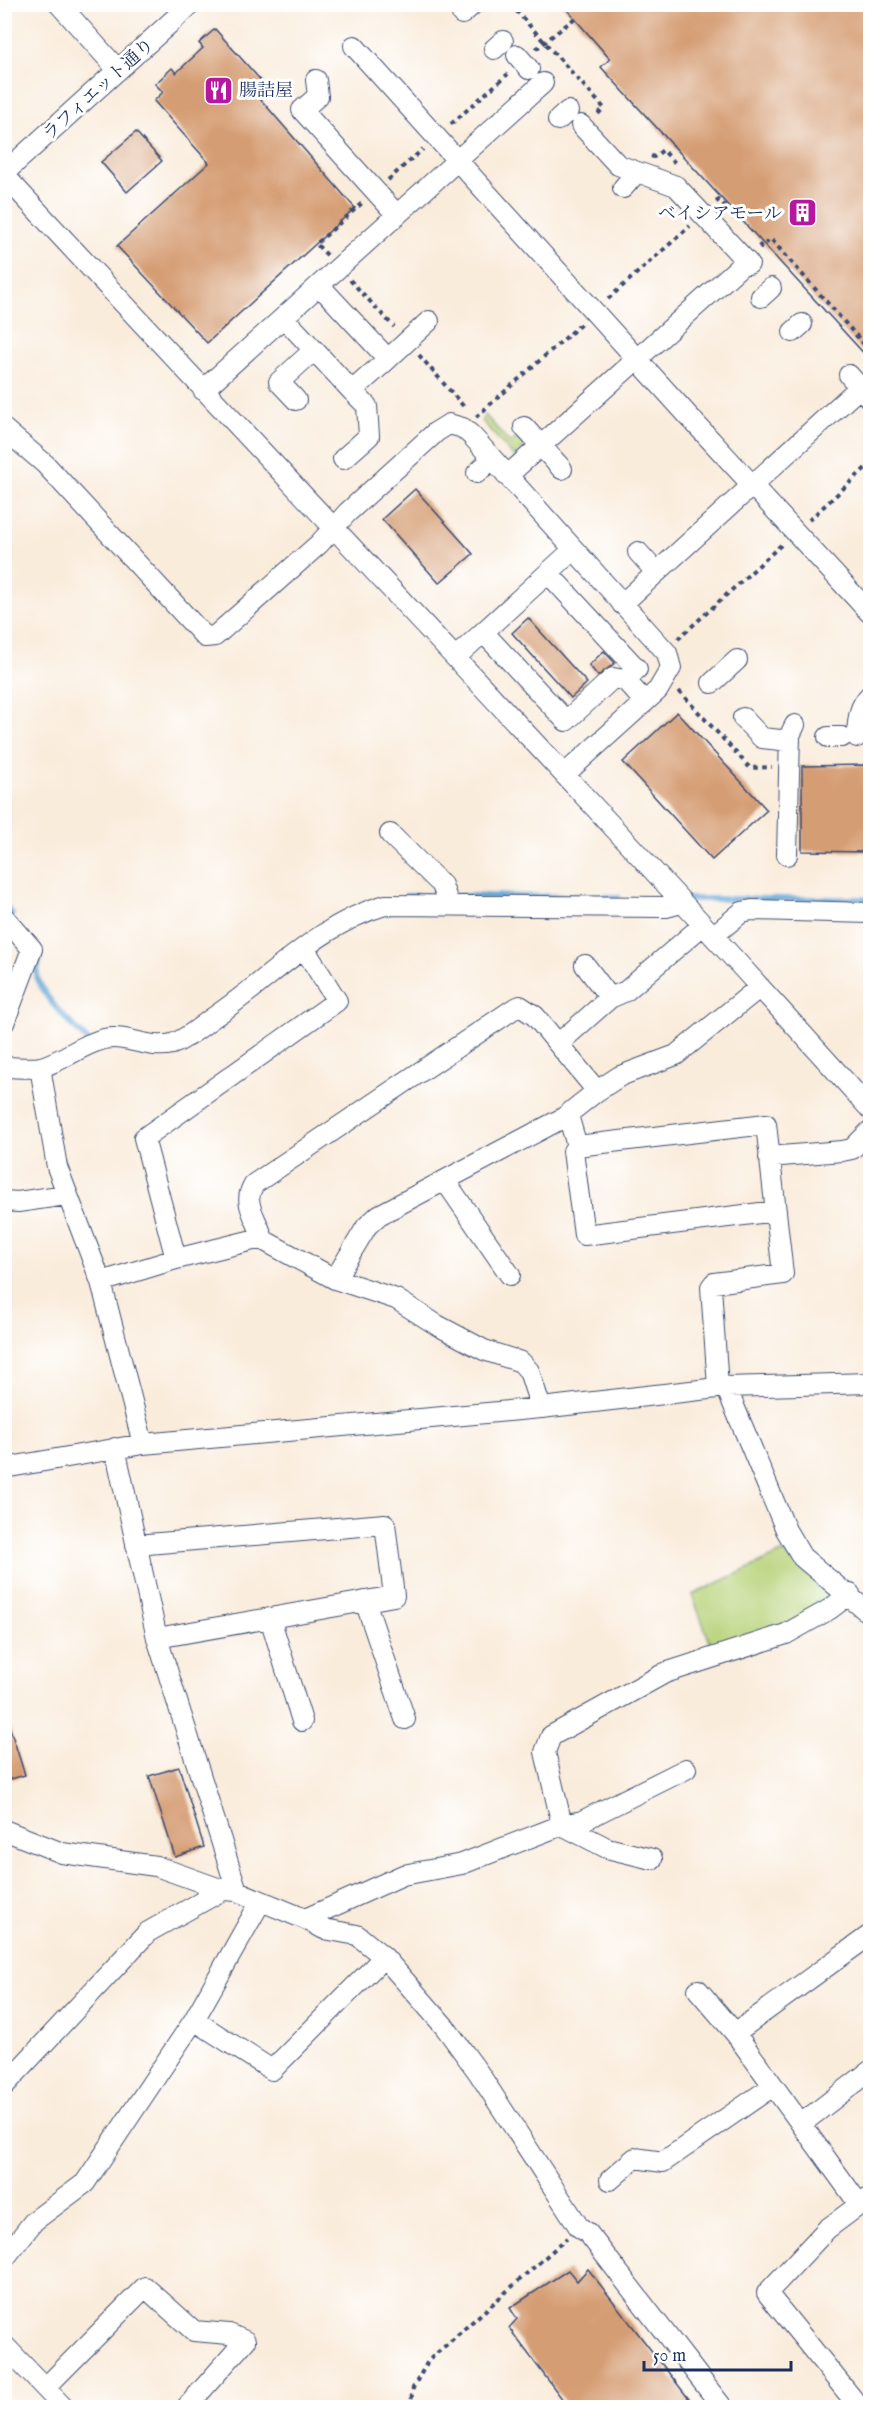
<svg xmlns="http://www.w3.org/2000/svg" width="875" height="2412" viewBox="0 0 875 2412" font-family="'IM FELL English','Noto Serif JP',serif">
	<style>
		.green { fill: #b7d379; stroke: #69816c; stroke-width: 1.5 }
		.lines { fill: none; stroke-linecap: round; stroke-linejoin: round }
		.stream { stroke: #60a4d5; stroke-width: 6 }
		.building { fill: #d59d73 }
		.minor-casing { stroke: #3c4b71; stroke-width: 22 }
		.path { stroke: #3c4b71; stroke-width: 4; stroke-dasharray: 4.5 4.5; stroke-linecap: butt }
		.minor { stroke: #fff; stroke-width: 20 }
		.labels { text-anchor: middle; stroke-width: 6; stroke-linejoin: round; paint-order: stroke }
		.street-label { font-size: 18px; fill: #1b2f5e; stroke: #fff }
		.poi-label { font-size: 18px; fill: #1b2f5e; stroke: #fff; text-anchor: start }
	</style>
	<rect width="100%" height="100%" fill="#fff"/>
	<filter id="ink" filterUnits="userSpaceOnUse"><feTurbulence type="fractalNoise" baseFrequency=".0167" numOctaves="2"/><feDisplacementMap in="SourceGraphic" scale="12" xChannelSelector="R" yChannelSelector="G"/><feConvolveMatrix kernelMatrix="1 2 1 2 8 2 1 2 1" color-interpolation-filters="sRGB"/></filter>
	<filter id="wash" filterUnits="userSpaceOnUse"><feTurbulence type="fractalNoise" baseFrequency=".008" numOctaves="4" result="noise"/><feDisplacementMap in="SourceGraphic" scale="24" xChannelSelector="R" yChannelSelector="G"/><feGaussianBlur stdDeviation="1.35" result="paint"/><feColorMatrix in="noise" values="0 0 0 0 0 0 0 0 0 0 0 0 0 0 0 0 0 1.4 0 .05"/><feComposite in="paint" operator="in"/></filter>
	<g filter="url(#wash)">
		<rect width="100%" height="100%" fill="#f9ecdb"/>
		<path class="green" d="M485 415 510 443 518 437 526 446 514 457 482 421Z
			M784 1552 819 1583 831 1602 818 1612 713 1650 692 1595Z"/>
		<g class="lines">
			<path class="stream" d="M406 896 618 897
				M685 899H870
				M4 905 12 914
				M38 948C43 959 34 969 38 980 48 1004 71 1023 89 1042"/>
		</g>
		<g id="blocks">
			<path class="building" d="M562 4H870V360L601 67 610 59Z
				M215 29 264 84 255 93 355 208 207 343 117 246 209 163 154 101 163 92 155 84 172 68 176 73 203 48 199 43Z
				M136 132 162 161 127 192 101 162Z
				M415 489 473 554 439 583 382 519Z
				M528 618 587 683 571 698 512 633Z
				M604 651 615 663 598 676 589 665Z
				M677 712 767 810 712 860 623 762Z
				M868 765V852L802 851V766Z
				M4 1722H8L25 1775 4 1781Z
				M179 1767 204 1847 175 1857 149 1776Z
				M588 2269 696 2408H569L509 2328 517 2319 510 2308 568 2270 577 2281Z"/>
		</g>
	</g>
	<g filter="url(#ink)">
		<use href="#blocks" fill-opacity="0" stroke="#3c4b71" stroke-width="1.5"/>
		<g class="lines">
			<defs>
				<path id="minor" d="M59 4 118 70
					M462 14 472 5
					M354 46 693 421 870 613
					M494 49 503 41
					M517 55 529 69
					M316 80 318 96 302 110 397 215
					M558 120 568 111
					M581 125 618 165 676 186 749 264
					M4 173 191 4
					M4 175C293 487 587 793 870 1109
					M623 188 637 172
					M320 286 388 359 429 321
					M761 297 771 288
					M284 318 314 350 279 382 296 400
					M793 332 802 324
					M314 350 352 391 388 359
					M849 375 870 399
					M203 390 543 83
					M524 427 562 469
					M4 429 45 464 205 637 215 636 319 544 347 513 436 432 449 424 463 428 472 436 667 653 671 668 658 690 565 774
					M343 459 369 436 367 406 352 391
					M477 473 492 459
					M507 476 746 261
					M638 552 656 572
					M548 573 637 669 625 680 645 702
					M622 604 860 387
					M483 632 566 721 613 678 625 680
					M456 657 573 550
					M712 683 737 660
					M743 718 762 738 790 741
					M828 737H842
					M857 737C858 720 858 707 870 695
					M390 834 442 885 449 905
					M787 855 790 735 795 725
					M4 917 32 949 4 1023
					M713 936 742 912 752 910 870 913
					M585 965 610 998 626 991 703 925
					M559 1043 610 998
					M4 1067C16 1067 30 1069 41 1067 63 1061 82 1044 104 1039 127 1034 149 1050 172 1044 187 1039 201 1026 214 1017 271 979 317 925 385 905L666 907 681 903
					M40 1067 57 1167 101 1282 143 1444
					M563 1118 570 1122 577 1146 573 1151 584 1235 776 1211
					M577 1146 766 1124 783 1274 714 1283 711 1287 718 1387
					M769 1157 842 1151 852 1149 870 1131
					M446 1182 510 1275
					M4 1201 18 1202 66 1195
					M263 1240C258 1218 241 1204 254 1184L512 1010 520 1006 535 1016 597 1091
					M176 1259 144 1138 337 1001 304 948
					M335 1279 367 1226 379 1215 563 1118 597 1091 620 1076 676 1055 760 987
					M101 1282 176 1259 253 1240H263L335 1279 396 1299 437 1325 484 1350 521 1362 529 1371 541 1408
					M726 1387 786 1530 802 1557 870 1614
					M115 1448 157 1638 237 1891
					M4 1468 143 1444 541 1408 726 1387 870 1383
					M136 1545 385 1524 394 1596 157 1638
					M365 1601 405 1719
					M270 1618 302 1721
					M562 1825 582 1821 686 1769
					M562 1825 607 1848 652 1859
					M4 1830 62 1853 156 1866 223 1890 237 1891 305 1919 403 1875 462 1864 562 1825 545 1752 551 1736 665 1673 786 1634 830 1609 850 1594
					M305 1919 324 1929 357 1935 384 1957 445 2027 478 2072 579 2227 588 2233 723 2408
					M698 1990 735 2033 859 2204
					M194 2020 272 2070 384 1957
					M735 2033 870 1935
					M4 2086 148 1932 223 1890
					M801 2124 870 2071
					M610 2180 635 2158 663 2162 773 2086
					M4 2259 34 2221 85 2183 194 2020 261 1901
					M4 2345 64 2408
					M45 2388 145 2287 194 2331 229 2334 245 2341 186 2408
					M860 2408 767 2293 827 2229 870 2197"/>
			</defs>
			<use href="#minor" class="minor-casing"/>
			<path class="path" d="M510 4 604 108 597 115
				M536 49 575 18
				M451 124 508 74
				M651 156 654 157 663 150 677 165
				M388 180 423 149
				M716 202 719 200 728 210
				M759 244 761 247 771 239 870 351
				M327 255 316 244 362 203
				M350 280 394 327
				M608 299 690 226
				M419 355 465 408
				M476 417 581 324
				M809 520 870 464
				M678 639 781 545
				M679 691 750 768 772 767
				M410 2408 413 2388 428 2361 567 2238"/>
			<use href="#minor" class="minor"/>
		</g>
	</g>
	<defs>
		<symbol id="restaurant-square" viewBox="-11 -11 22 22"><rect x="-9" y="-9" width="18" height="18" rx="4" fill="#b5179e" stroke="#fff"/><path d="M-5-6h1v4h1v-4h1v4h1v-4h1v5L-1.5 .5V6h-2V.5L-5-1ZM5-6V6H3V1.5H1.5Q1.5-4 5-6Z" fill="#fff"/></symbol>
		<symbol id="building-square" viewBox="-11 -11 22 22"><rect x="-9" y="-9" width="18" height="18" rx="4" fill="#b5179e" stroke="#fff"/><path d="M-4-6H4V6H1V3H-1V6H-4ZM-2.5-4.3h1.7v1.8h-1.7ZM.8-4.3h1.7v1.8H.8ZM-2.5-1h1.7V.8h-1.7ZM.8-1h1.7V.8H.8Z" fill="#fff"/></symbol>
	</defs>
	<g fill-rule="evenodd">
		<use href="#restaurant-square" x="202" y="74" width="33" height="33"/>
		<use href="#building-square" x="786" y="196" width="33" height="33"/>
	</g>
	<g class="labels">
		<g class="street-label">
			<text transform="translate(98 89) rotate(-42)" y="6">ラフィエット通り</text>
		</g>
		<g class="poi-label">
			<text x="239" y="96">腸詰屋</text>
			<text x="782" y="219" text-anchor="end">ベイシアモール</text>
		</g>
	</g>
	<rect width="875" height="2412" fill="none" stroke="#fff" stroke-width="24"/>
	<path d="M644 2361v9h147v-9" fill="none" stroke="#1b2f5e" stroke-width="3"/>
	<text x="653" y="2361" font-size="18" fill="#1b2f5e" stroke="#ffffff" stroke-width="4.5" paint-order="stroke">50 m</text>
</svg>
